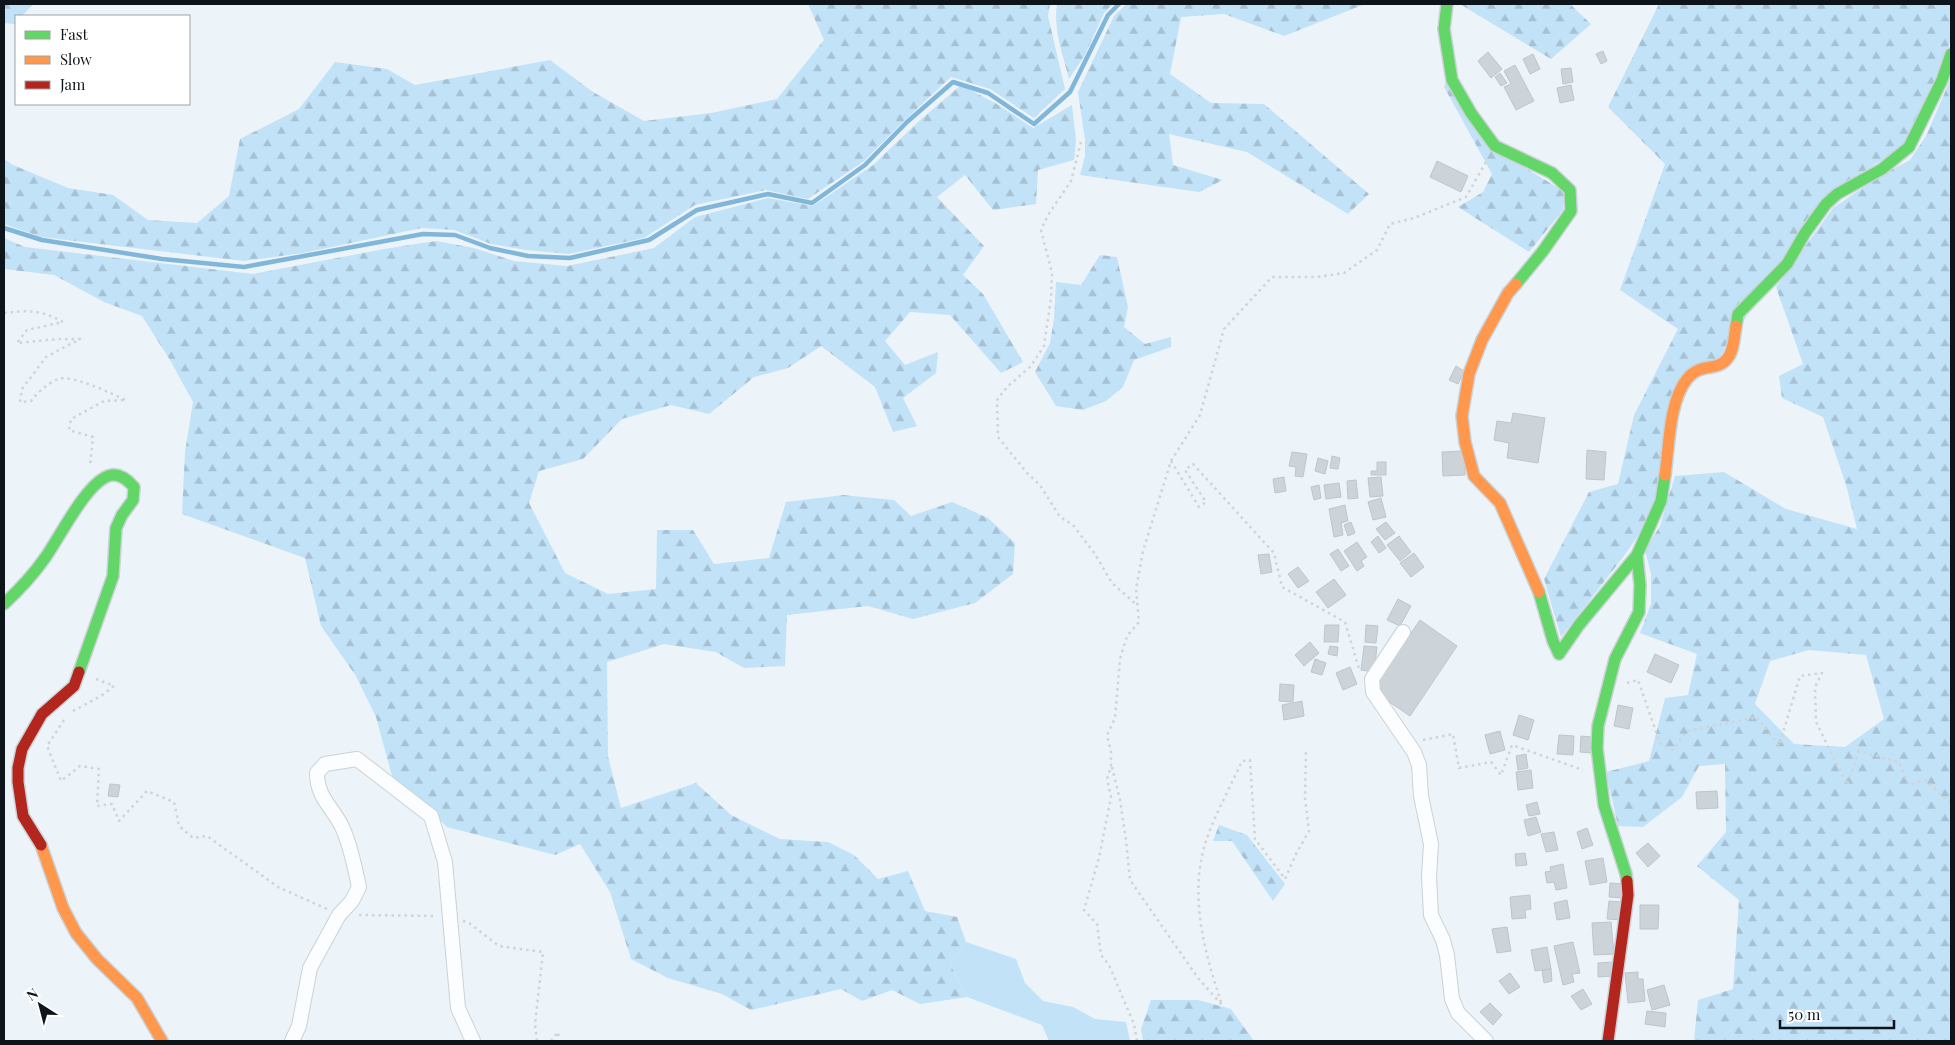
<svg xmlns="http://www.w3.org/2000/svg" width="1955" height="1045" viewBox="0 0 1955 1045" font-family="'Playfair Display',serif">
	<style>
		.green { fill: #c2e2f8 }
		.forest { fill: url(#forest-firs); fill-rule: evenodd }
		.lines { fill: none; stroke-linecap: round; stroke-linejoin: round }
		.stream { stroke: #80b6d9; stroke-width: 4.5 }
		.building { fill: #ccd4d9; stroke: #bec6cb }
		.street-casing { stroke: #cad2d7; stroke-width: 16 }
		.fast-casing { stroke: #cad2d7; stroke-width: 14 }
		.slow-casing { stroke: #cad2d7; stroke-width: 14 }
		.jam-casing { stroke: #cad2d7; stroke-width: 14 }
		.path { stroke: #d1d3d4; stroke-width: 2.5; stroke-dasharray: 2.5 4; stroke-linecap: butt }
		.street { stroke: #fcfdfe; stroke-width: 14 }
		.fast { stroke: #63d668; stroke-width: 11 }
		.slow { stroke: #ff974d; stroke-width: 11 }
		.jam { stroke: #b3261e; stroke-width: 11 }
	</style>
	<defs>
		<pattern id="forest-firs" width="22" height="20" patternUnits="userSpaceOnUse" patternTransform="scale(1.25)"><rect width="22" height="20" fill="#c2e2f8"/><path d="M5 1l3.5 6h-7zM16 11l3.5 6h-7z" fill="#a6c1d4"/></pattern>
	</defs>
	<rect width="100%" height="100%" fill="#ecf4f9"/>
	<path class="green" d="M966 942 1016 959 1025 983 1043 1001 1073 1007 1095 1019 1126 1022 1130 1041H1049L1042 1025 967 997 950 964Z"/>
	<path class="forest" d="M4 4H33L22 16H16L15 24 4 23Z
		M808 4H1050L1048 16 1065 89 1034 118 990 89 951 77 905 120 863 162 808 199 766 190 695 205 644 238 569 254 526 250 491 244 454 230 422 228 303 253 244 261 41 237 4 224V159L13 165 68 188 113 195 148 220 197 223 229 196 240 139 299 109 335 62 387 69 415 85 550 60 593 92 644 121 711 113 777 99 824 40Z
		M1057 4H1113L1104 13 1085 55 1069 79C1063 55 1053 29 1057 4Z
		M1126 4H1365L1284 36 1224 14 1181 17 1170 74 1211 103 1264 104 1369 194 1348 214 1247 152 1169 134 1173 165 1223 180 1199 192 1080 175 1085 156V140L1078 92 1114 16Z
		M1460 4H1570L1591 24 1551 59Z
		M1659 4H1951V39L1937 81 1907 145 1836 188 1725 347 1719 360 1686 374 1653 514 1624 556 1561 637 1544 579 1589 492 1618 484 1634 415 1678 329 1620 290 1665 164 1608 107Z
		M1951 78V1041H1694L1698 1000 1733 989 1739 900 1697 866 1726 832 1725 764 1699 766 1682 797 1643 827 1618 826 1606 772 1649 761 1665 698 1688 695 1697 654 1640 633 1651 604V574L1645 550 1660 526 1675 476 1724 472 1786 509 1857 529 1846 485 1823 417 1782 398 1779 376 1803 364 1776 287 1833 208 1880 176 1910 160 1926 136ZM1809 650 1866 655 1884 719 1845 747 1794 744 1755 704 1770 661Z
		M1447 79 1522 166 1565 192 1563 210 1529 252 1458 207 1483 192 1492 174 1444 87Z
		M961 85 997 104 1033 128 1072 105 1076 141 1074 160 1038 170 1036 204 993 210 965 175 937 197 984 246 963 275 983 294 1023 362 1001 373 950 315 910 312 885 341 905 365 938 352 936 373 903 398 917 426 893 432 875 387 821 346 788 368 754 377 709 414 671 405 622 419 583 459 539 471 529 503 565 573 608 594 656 589 657 530H693L714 564 769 558 786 502 843 495 894 500 911 516 952 502 988 518 1015 543 1013 574 975 603 913 619 868 606 787 615 785 666 744 668 716 652 664 644 607 662 608 756 621 808 696 783 731 815 780 839 828 842 854 855 878 879 908 871 925 911 957 917 966 942 950 964 967 997 920 1004 892 990 862 1001 841 989 751 1010 722 994 668 978 631 959 610 892 580 844 555 855 447 827 392 776 376 717 356 676 321 626 305 558 182 514 185 452 193 402 170 360 142 316 104 302 54 275 4 269V238L25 247 253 274 384 249 436 241 474 248 514 261 567 266 654 248 695 217 768 198 813 206 873 165 919 121Z
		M1100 255 1117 257 1128 307 1124 327 1145 344 1171 337V347L1134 360 1123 387 1106 401 1083 410 1056 406 1035 372 1050 343 1054 319 1056 282 1081 285Z
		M1219 825 1247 835 1285 884 1273 901 1232 841H1213Z
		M1151 1000H1198L1231 1009 1254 1041H1143L1141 1029Z"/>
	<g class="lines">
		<path class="stream" d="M4 228 42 240 162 259 244 267 423 234 455 235 490 248 528 256 570 258 649 240 697 210 768 194 812 203 865 165 907 122 953 82 988 93 1034 124 1070 92 1108 15 1119 4"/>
	</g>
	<path class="building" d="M1603 51 1607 61 1601 64 1596 54Z
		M1488 52 1502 69 1491 78 1478 61Z
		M1533 54 1540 69 1530 74 1523 59Z
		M1515 65 1534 101 1516 110 1504 87 1511 84 1504 71Z
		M1571 68 1573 82 1563 84 1561 69Z
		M1500 73 1507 83 1501 86 1495 77Z
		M1571 85 1574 100 1560 103 1557 88Z
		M1437 161 1468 176 1461 192 1430 177Z
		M1456 366 1464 371 1458 384 1449 380Z
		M1513 413 1545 418 1538 463 1507 458 1509 443 1494 440 1497 421 1511 423Z
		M1587 450 1606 452 1604 480 1586 479Z
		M1464 451 1465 475 1443 476 1442 452Z
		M1292 452 1307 454 1303 477 1295 476 1296 467 1289 466Z
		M1332 456 1340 458 1338 469 1330 468Z
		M1318 458 1328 461 1325 474 1315 471Z
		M1377 462H1386V475H1371V471H1377Z
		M1284 477 1286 491 1275 493 1273 479Z
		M1381 477 1383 496 1370 497 1368 478Z
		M1356 480 1358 498 1348 499 1347 481Z
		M1339 483 1341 497 1326 499 1324 485Z
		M1319 485 1321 498 1314 500 1311 487Z
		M1381 498 1386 517 1373 520 1368 502Z
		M1345 505 1348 521 1341 523 1343 535 1334 537 1329 509Z
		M1351 522 1355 533 1348 536 1344 525Z
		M1386 522 1395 533 1385 540 1376 529Z
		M1378 536 1386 548 1379 553 1371 542Z
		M1399 536 1411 552 1400 561 1387 545Z
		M1357 542 1367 557 1361 561 1364 566 1357 571 1344 551Z
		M1338 549 1349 566 1341 571 1330 554Z
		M1414 553 1424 567 1411 577 1400 563Z
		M1269 554 1272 572 1261 574 1258 555Z
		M1298 567 1309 581 1298 588 1288 574Z
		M1334 579 1346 595 1328 608 1316 592Z
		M1398 599 1411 606 1400 626 1387 620Z
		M1420 620 1457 646 1410 716 1379 695 1376 684Z
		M1325 625H1339L1338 642H1324Z
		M1366 625 1378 626 1376 643 1365 642Z
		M1310 642 1319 653 1304 666 1295 655Z
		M1330 646 1338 647 1337 656 1328 654Z
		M1364 646 1377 647 1374 672 1361 670Z
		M1655 654 1679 665 1671 683 1647 672Z
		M1315 659 1326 663 1322 675 1311 672Z
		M1350 667 1357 684 1343 690 1336 673Z
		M1280 684 1294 685 1293 702 1279 701Z
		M1302 701 1304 716 1284 720 1282 705Z
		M1618 705 1633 708 1629 729 1614 726Z
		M1519 715 1534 720 1528 740 1513 735Z
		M1500 731 1505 750 1490 754 1485 735Z
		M1559 735 1574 736 1573 755 1557 754Z
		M1581 736 1592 737V753L1580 752Z
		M1526 754 1528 768 1518 770 1516 756Z
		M1531 770 1533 788 1518 790 1516 772Z
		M110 784 120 785 118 797 108 796Z
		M1717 791 1718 808 1697 809 1696 792Z
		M1537 802 1540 814 1529 816 1526 805Z
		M1536 817 1541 832 1528 836 1524 820Z
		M1587 828 1593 845 1582 849 1577 832Z
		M1554 832 1558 850 1546 852 1541 834Z
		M1648 843 1660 856 1648 867 1636 853Z
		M1525 853 1527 865 1516 866 1515 854Z
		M1603 858 1607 882 1590 885 1585 861Z
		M1563 864 1567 888 1556 890 1554 882 1547 883 1545 872 1551 871 1550 867Z
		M1610 883 1623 884 1622 898 1609 897Z
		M1530 895 1531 909 1525 910 1526 918 1512 919 1510 897Z
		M1567 900 1570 918 1557 920 1554 903Z
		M1609 901 1624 902 1623 920 1607 919Z
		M1640 905H1659L1658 929H1640Z
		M1611 922 1614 954 1594 955 1592 923Z
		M1507 927 1511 951 1497 953 1492 929Z
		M1573 942 1580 973 1572 974 1574 982 1563 985 1554 946Z
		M1547 947 1551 969 1535 971 1531 950Z
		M1613 962 1614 976 1598 977V963Z
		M1551 969 1552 981 1544 983 1542 970Z
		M1638 972V979H1643L1645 1001 1628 1003 1625 973Z
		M1510 973 1520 987 1509 994 1499 981Z
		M1664 985 1670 1005 1652 1010 1647 990Z
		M1583 989 1592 1004 1581 1010 1571 996Z
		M1490 1003 1502 1015 1493 1025 1480 1012Z
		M1647 1011 1666 1013 1665 1027 1645 1024Z"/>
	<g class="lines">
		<defs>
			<path id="street" d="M1403 632 1372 679 1373 692 1414 752 1419 765 1421 796 1431 844 1429 876 1431 915 1443 940 1447 955 1452 999 1458 1013 1486 1041
				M292 1041 299 1026 310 968 339 915 352 901 359 887C355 868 351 847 343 829 334 808 317 799 317 773L325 764 357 759 431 816 445 862 458 1008 473 1041"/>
			<path id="fast" d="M1447 4 1444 29 1452 80 1471 113 1495 146 1552 173 1570 190 1571 211 1543 251 1516 284
				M1736 326 1738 314 1787 264 1805 233 1826 204 1837 194 1882 169 1909 147 1942 80 1951 54
				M1539 592 1553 641 1559 654 1579 625 1637 555
				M4 604C19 590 33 575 45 558 60 537 85 485 108 476 118 472 127 479 134 487L133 500 122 515 116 528 113 576 79 672
				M1627 881 1626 874 1604 805 1597 748 1598 726 1615 659 1639 612 1640 585 1637 555 1661 501 1665 475"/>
			<path id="slow" d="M1516 284 1508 293 1482 340 1469 374 1462 416 1465 442 1474 476 1500 503 1539 592
				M1665 475C1669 447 1669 401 1687 379 1700 362 1717 372 1727 359 1734 351 1734 337 1736 326
				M41 845 63 908 76 933 97 959 137 998 162 1041"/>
			<path id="jam" d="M41 845 23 816 18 782V768L22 749 42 714 74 686 79 672
				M1608 1041 1628 895 1627 881"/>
		</defs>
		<use href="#street" class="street-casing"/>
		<use href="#fast" class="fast-casing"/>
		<use href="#slow" class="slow-casing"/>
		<use href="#jam" class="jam-casing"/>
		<path class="path" d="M1081 142 1071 181 1048 215 1041 230 1052 273 1051 298 1044 346 1031 366 1007 387 997 400 998 437 1027 473 1040 485 1060 517 1073 525 1095 554 1112 583 1137 605
			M4 313C29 310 41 310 63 322L27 330 17 343 59 339H80L46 357 22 389 20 402 31 401C38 392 47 384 58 379 72 374 112 394 126 400L104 401 71 419 69 430 93 437 90 466
			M1171 461 1199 507 1206 502 1185 470 1193 464 1274 553 1282 587 1345 622 1360 672
			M1627 683 1638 680 1660 743 1673 750 1687 731 1757 717 1779 746 1800 676 1822 673 1815 687 1816 722 1847 785 1859 751 1899 762 1909 785 1925 780 1949 802 1951 800
			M73 711 101 696 114 686 96 679
			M64 720 47 746 61 781 80 766 99 769 97 806 112 804 119 821 147 791 174 802 179 826 193 838 207 836 278 887 327 909
			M1423 740 1453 734 1459 768 1491 762 1501 775 1512 745 1583 770
			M1112 767 1120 800 1126 840 1130 880 1198 978 1222 1005C1205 954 1189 898 1205 844 1214 816 1230 788 1242 761L1250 760 1255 839 1285 879 1296 854 1309 831 1305 798 1306 749
			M359 915 436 916
			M463 921 469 923 499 946 543 952 535 1024 537 1041
			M551 1041 558 1032 559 1041
			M1137 1041 1134 1024 1109 965 1101 955 1097 924 1084 910 1099 858 1111 797 1107 779 1111 766V752L1107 735 1115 718 1120 659 1127 636 1139 622 1136 589 1143 551 1171 461 1200 415 1224 329 1272 277H1317L1344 273 1377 250 1390 224 1414 218 1466 197 1487 160"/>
		<use href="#street" class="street"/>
		<use href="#fast" class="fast"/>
		<use href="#slow" class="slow"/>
		<use href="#jam" class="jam"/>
	</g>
	<rect width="1955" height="1045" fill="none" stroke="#0d151b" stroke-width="10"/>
	<rect x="15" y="15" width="175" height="90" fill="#ffffff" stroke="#9ea1a4"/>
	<rect x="25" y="31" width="25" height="8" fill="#63d668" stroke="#9ea1a4"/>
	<text x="60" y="40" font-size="15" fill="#0d151b">Fast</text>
	<rect x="25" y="56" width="25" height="8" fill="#ff974d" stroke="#9ea1a4"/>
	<text x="60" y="65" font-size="15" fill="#0d151b">Slow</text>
	<rect x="25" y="81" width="25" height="8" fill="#b3261e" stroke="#9ea1a4"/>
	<text x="60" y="90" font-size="15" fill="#0d151b">Jam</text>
	<g transform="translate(40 1005) rotate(324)" stroke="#ffffff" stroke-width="4" paint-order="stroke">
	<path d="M0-4L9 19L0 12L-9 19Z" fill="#0d151b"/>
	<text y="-8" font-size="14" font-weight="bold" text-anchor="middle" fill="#0d151b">N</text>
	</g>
	<path d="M1780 1020v8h114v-8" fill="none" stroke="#0d151b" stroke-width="2.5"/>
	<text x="1788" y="1020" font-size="15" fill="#0d151b" stroke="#ffffff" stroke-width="4" paint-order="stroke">50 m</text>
</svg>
